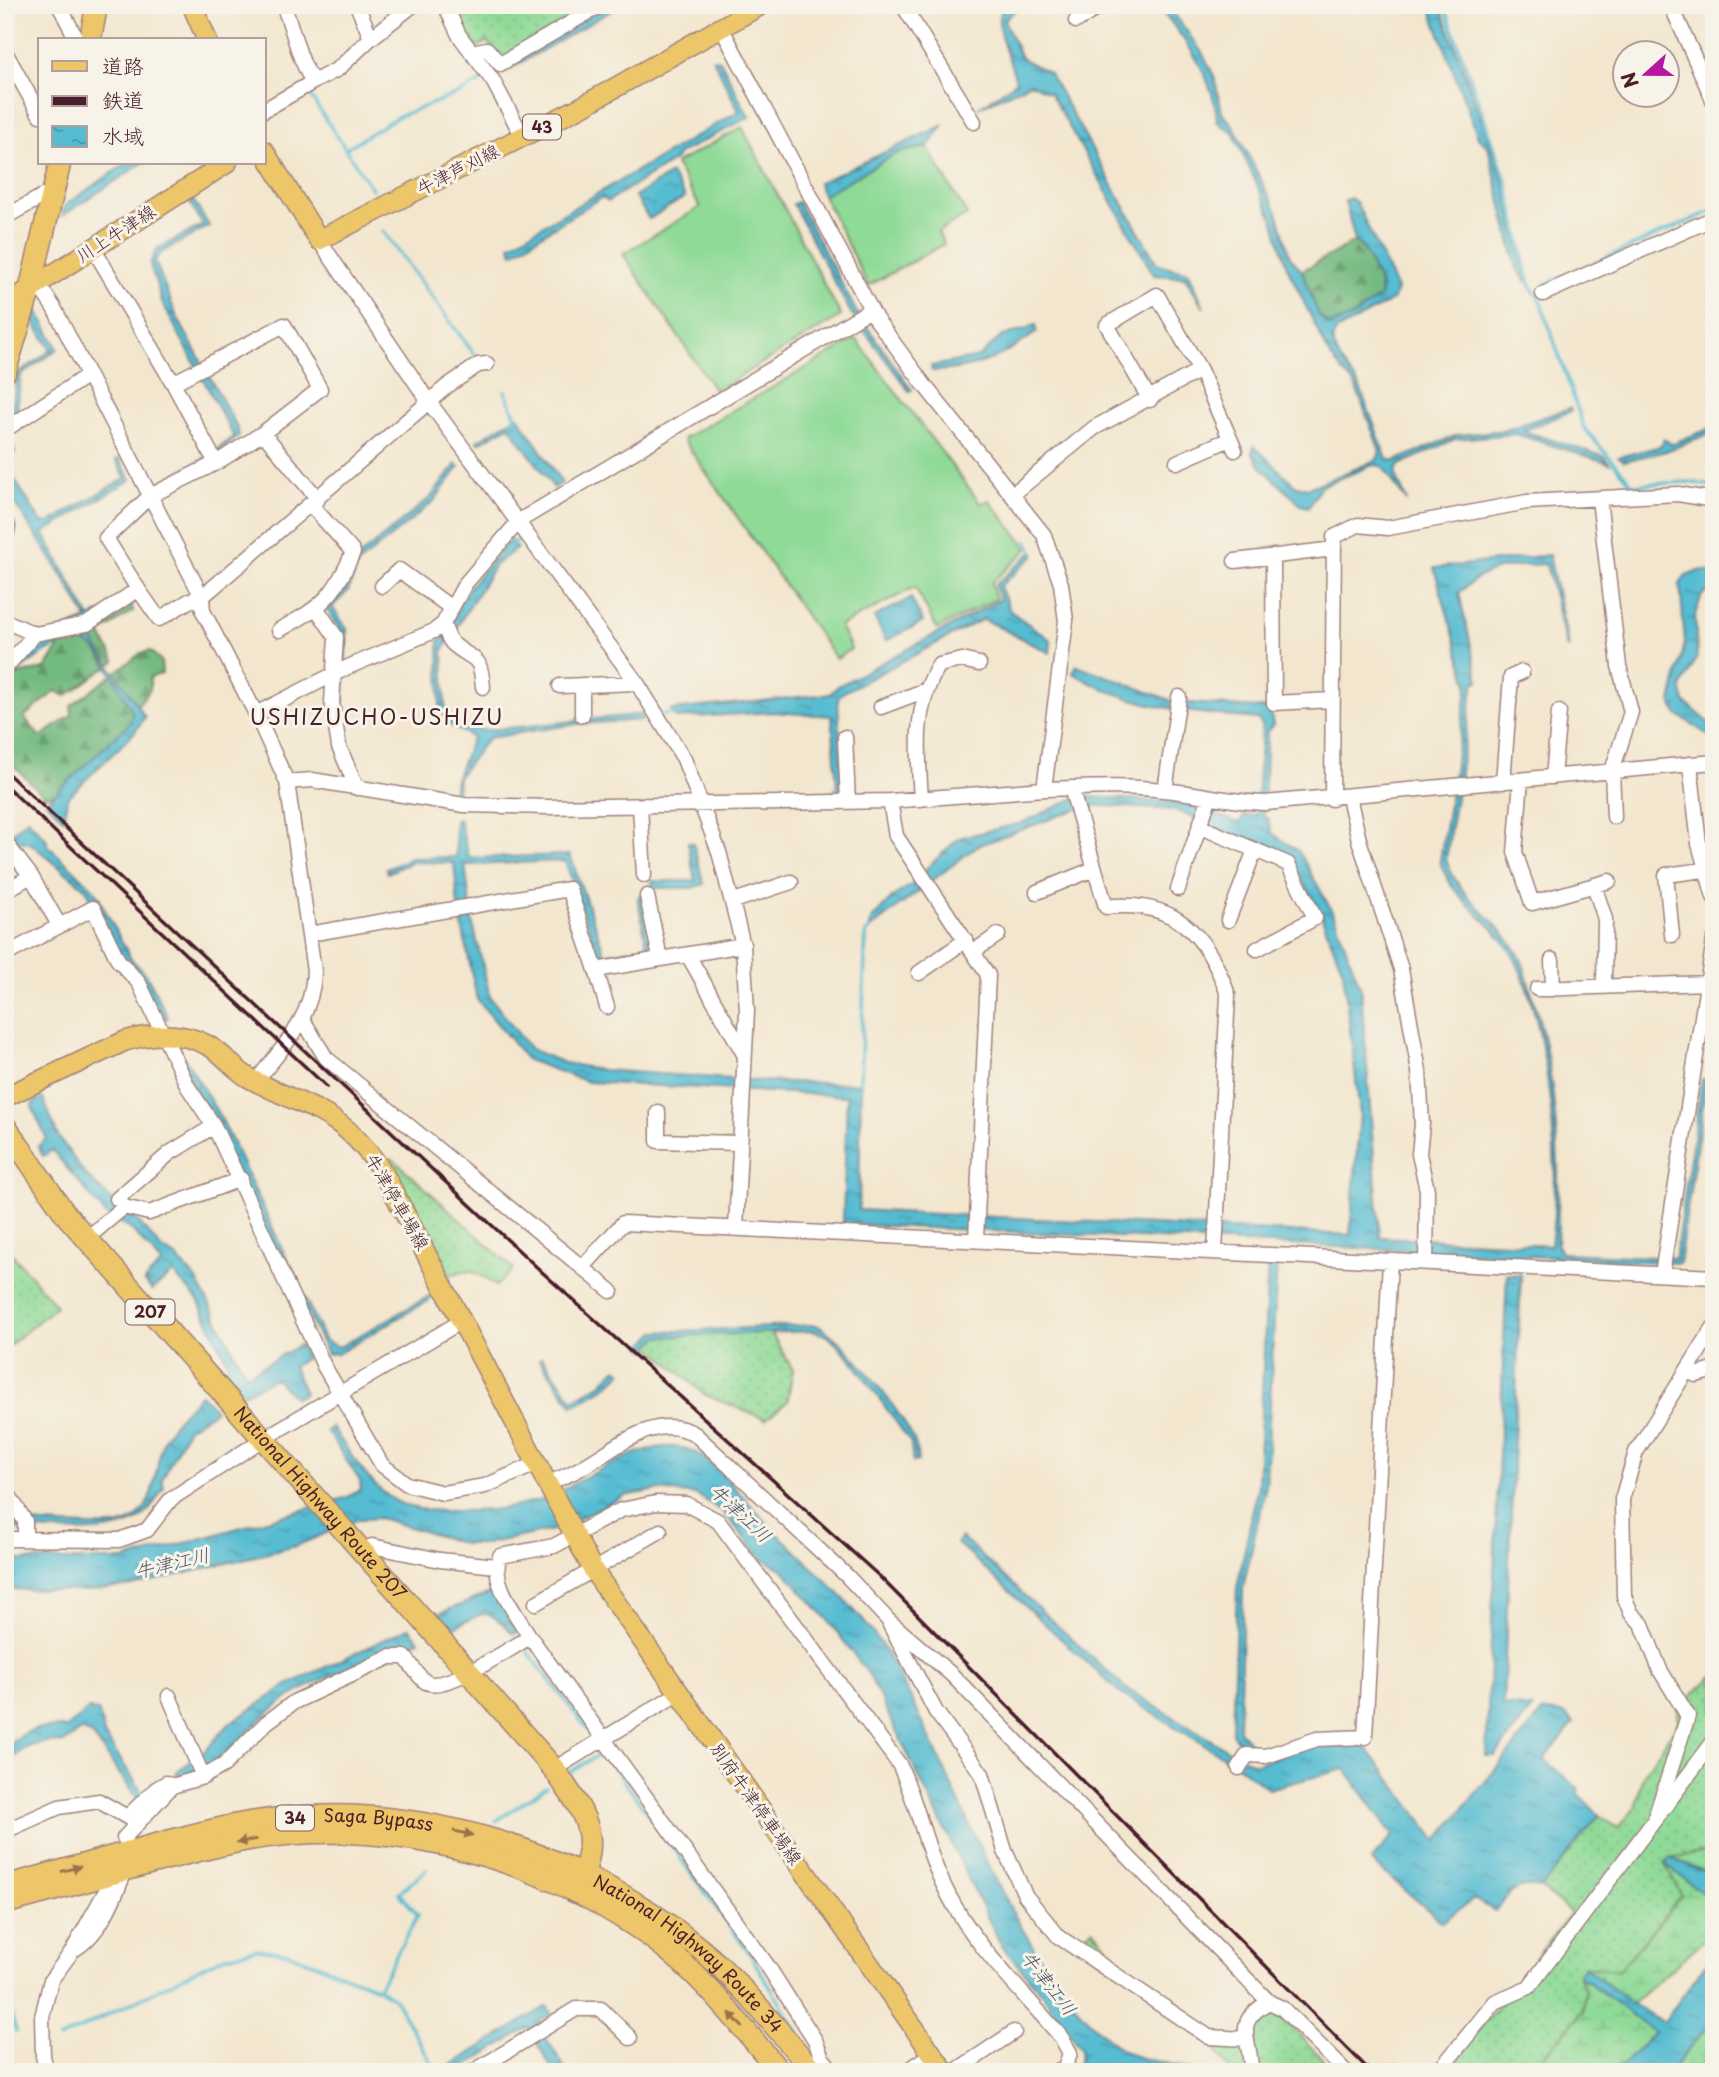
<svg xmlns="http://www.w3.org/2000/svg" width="1719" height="2077" viewBox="0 0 1719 2077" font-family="'Playpen Sans','Klee One',sans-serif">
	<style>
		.grass { fill: url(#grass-dots); stroke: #6c7c61; stroke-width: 2 }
		.forest { fill: url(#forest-firs); stroke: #5e6c56; stroke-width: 2 }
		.wetland { fill: url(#wetland-marsh); stroke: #6c7c61; stroke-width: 2 }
		.garden { fill: #8fda97; stroke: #6c7c61; stroke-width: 2 }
		.water { fill: url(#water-ripples); stroke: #506e7e; stroke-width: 2 }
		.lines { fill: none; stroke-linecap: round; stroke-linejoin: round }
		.stream { stroke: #55bcd2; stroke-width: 3.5 }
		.minor-casing { stroke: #9e827c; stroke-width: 17 }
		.major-casing { stroke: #9e827c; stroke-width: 22 }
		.highway-casing { stroke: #9e827c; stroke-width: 24 }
		.minor { stroke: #fff; stroke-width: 14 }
		.major { stroke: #ecc669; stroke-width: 19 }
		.highway { stroke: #ecc669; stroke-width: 21 }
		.rail { stroke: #4a1f2b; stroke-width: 3.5 }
		.oneway { fill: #9b724a }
		.labels { text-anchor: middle; stroke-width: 6; stroke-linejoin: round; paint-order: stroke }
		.shield { fill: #f7f3e8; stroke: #7e5f64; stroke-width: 2 }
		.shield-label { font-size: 16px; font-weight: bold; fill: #4a1f2b }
		.street-label { font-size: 18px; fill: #4a1f2b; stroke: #f7f3e8 }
		.water-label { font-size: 19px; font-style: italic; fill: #4e5665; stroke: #f7f3e8 }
		.quarter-label { font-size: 21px; letter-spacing: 2px; fill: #4a1f2b; stroke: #f7f3e8 }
	</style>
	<defs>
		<pattern id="grass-dots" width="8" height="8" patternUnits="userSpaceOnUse" patternTransform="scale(1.75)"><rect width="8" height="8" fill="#8fda97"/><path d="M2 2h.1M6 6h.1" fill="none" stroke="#7dbb82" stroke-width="1.8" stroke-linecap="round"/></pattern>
		<pattern id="forest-firs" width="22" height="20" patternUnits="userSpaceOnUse" patternTransform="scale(1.75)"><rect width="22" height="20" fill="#73ba80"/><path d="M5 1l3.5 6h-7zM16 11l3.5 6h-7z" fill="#609769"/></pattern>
		<pattern id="wetland-marsh" width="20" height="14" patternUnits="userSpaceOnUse" patternTransform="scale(1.75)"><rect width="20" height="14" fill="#8fda97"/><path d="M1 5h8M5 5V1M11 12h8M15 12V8" fill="none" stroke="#7dbb82"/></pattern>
		<pattern id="water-ripples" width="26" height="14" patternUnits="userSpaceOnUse" patternTransform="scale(1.75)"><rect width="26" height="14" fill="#55bcd2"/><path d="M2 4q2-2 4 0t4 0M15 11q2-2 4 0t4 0" fill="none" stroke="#4898ab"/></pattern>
	</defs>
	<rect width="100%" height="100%" fill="#f7f3e8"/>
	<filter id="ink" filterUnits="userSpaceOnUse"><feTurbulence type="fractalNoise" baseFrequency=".0143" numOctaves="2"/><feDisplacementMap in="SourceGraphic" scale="14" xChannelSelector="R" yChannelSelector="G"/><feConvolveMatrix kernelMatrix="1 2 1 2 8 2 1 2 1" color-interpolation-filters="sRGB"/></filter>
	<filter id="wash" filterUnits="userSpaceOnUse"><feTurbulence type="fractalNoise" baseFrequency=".00686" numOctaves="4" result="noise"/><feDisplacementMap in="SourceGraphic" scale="28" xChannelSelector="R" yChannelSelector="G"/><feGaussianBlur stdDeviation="1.57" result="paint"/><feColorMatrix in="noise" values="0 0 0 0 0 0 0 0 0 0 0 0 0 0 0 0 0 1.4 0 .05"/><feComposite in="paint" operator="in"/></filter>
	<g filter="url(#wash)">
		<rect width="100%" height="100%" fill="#f3e6ce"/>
		<path class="grass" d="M450 5H591L502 60 487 42 476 47Z
			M392 1158 514 1269 496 1286C479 1273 471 1267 450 1275L387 1160Z
			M6 1247 56 1306 5 1349V1248Z
			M770 1331 793 1370 787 1402 766 1419 705 1395 647 1344 656 1334Z
			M1714 1675V1851L1670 1858 1665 1864 1682 1896 1619 1970 1585 1967 1579 1975 1585 1991 1583 2011 1530 2072H1446L1571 1913 1541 1888 1599 1815 1618 1828 1635 1808 1644 1774 1678 1723V1709Z
			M1093 1929 1122 1965 1124 1971 1120 1972 1076 1943Z
			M1265 2013 1279 2014 1335 2072H1231L1211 2042 1254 2043 1253 2021Z"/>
		<path class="forest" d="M1355 241C1369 252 1382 279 1380 297L1350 318 1328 325 1319 316 1302 271Z
			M131 602 133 611 100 633 115 661 66 696 56 691 24 717 40 737 72 715 71 706 141 653 150 651 161 661 162 674 150 677V690L134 709 133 726 57 793 44 796 5 757V681L21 673 45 669 64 640Z"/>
		<path class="wetland" d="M1714 1851V1875L1670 1858Z
			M1665 1864 1714 1902V1931L1632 2004 1585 1967 1619 1970 1682 1896Z
			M1579 1975 1655 2032 1616 2072H1530L1583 2011 1585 1991Z
			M1714 2018C1714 2047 1715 2051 1694 2072H1670Z"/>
		<path class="garden" d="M742 127 841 316 715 391 623 254 700 207 675 164Z
			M927 147 967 215 938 232 944 244 868 286 823 195 899 152Z
			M856 339 981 504 989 500 1028 549 991 583 996 599 937 629 915 587 840 626 851 649 836 659 683 439Z"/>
		<path class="water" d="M608 5H621L496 77 480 58 486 56 502 69Z
			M1005 5H1022L1004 20 1021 58 1049 73 1157 264 1189 272 1204 308 1185 277 1154 275 1050 93 1030 83 978 108 1016 82C1012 60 988 22 1005 5Z
			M1157 5H1168L1203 54 1214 76 1222 112 1234 127 1278 214 1290 257 1302 271 1319 316 1328 325 1350 318 1380 297 1381 286 1363 248 1355 241 1345 201 1350 198 1356 202 1397 289 1394 299 1336 331 1332 340 1340 360 1359 385 1387 459 1395 461 1457 435 1506 430 1570 408 1571 411 1523 431 1603 456 1609 463 1516 434 1455 439 1399 465 1395 473 1407 502 1382 466 1373 465 1321 486 1309 507 1301 505 1260 466 1252 452 1254 446 1296 486 1308 488 1377 460 1380 451 1355 385 1330 356 1287 267 1273 219 1233 133 1217 122C1215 78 1185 38 1157 5Z
			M1429 5H1439L1442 11 1503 180 1527 282 1517 269 1488 147 1478 137Z
			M713 59 720 60 749 117 678 154 675 160 608 201 602 197 513 253 510 245 739 111Z
			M944 125 927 147 899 152 823 195 818 183Z
			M127 163H143L62 216 65 205Z
			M671 174 685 197 649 219 635 196Z
			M192 198 209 226 161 253 155 261 176 315 237 427 239 436 204 462 156 485 206 457 234 437 163 304 150 264 157 249 203 225 188 200Z
			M798 202 856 311 912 390 909 391 851 313 793 204Z
			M36 308 58 349 21 375 17 411 8 437 15 452 5 462C5 431 14 405 17 375L51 350 32 319Z
			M1036 325 1037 332C1001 358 976 370 932 371L931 366 979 357 1001 337Z
			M518 416 562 483 554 488 509 426 479 443 477 441Z
			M1714 427V432L1666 451 1624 461 1619 457 1661 446 1664 439 1671 444Z
			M120 459 131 480 43 533 89 616 86 617 62 575 5 489V464L41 522 48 523 125 478 116 460Z
			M456 464 459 467 434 501 358 564 348 591 332 607 347 629 343 705 348 742 344 743 338 706 341 632 326 608 344 588 354 561 431 497Z
			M510 540 517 548 495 565 443 650 445 706 452 719 472 729 488 730 642 714 643 720 577 724 488 738 458 777 457 795 453 794C455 773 466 758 472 737L448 724 440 709 439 641 449 628 466 591Z
			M1033 551 1035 555 1000 586 1010 611 1051 640 1050 653 983 619 842 693 838 698 842 792 838 797 779 798V794L833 792 837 787 832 716 773 712 676 718 671 710 830 694 838 686 1000 600 995 585Z
			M1549 555 1569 647 1567 648 1546 564C1508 566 1487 565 1459 593L1479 681 1474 683 1446 859C1458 900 1499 918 1519 955 1525 966 1527 979 1531 991 1557 1071 1561 1161 1557 1245L1561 1253 1675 1258 1702 1079 1714 1080V1085H1706L1679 1263 843 1224 847 1096 588 1082 527 1060 477 999 458 906 454 863 412 862 387 873 386 869 411 858 456 857 455 821 459 819 469 858 570 855 605 954 647 946 638 899 640 894 645 898 653 951 600 960 565 861 465 865 472 920 490 997 530 1049 564 1063 602 1070 759 1081 861 1084 859 1210 1350 1235 1360 1114 1343 971 1317 905 1288 858 1175 810 1088 805 977 846 870 929 871 920 894 896 919 880 926 869 959 838 1022 823 1079 796 1184 803 1239 823 1245 815 1256 816 1262 725 1258 719C1192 713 1130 708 1073 673L1077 665 1175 702 1270 709 1273 725 1267 731 1263 817 1268 819 1272 833 1299 852 1334 915 1361 989 1380 1237 1551 1245C1562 1170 1549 1029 1516 961 1498 922 1452 903 1440 861L1468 684 1434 568Z
			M1701 570 1714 572V588L1702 595 1695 615 1697 658 1681 688 1685 702 1714 727V739L1677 714 1671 702 1685 643 1680 584 1686 576Z
			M134 598 136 601 89 635 145 717 133 734 67 798 64 819 46 802 130 723 133 712C122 694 109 664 96 650 71 623 27 666 5 681V672L37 641Z
			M911 598 923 622 886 641 874 617Z
			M28 819 47 840V845L94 889 131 959 147 975 168 1018 162 1020 122 957 86 889 30 843 13 840 5 846V839Z
			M688 842 693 843 704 884 692 888H652V881H695Z
			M182 1053 223 1122 325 1341 339 1347 433 1294 434 1297 339 1353 327 1354 178 1055Z
			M43 1098 58 1136 83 1172 120 1209 134 1217 162 1249 176 1257 197 1280 246 1375 300 1345 306 1358 293 1367 305 1393 295 1398 275 1378 243 1394 222 1371 229 1366 198 1300 173 1273 152 1290 144 1281 162 1263 132 1230 106 1215 52 1150 43 1156 38 1146 47 1139 32 1107 33 1103Z
			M1268 1259H1277L1266 1485 1243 1587 1239 1731 1251 1744 1244 1750 1232 1733 1237 1588 1258 1485Z
			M1507 1274 1521 1275 1503 1705 1532 1708 1495 1756H1486Z
			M816 1325C846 1339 898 1409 914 1440 917 1446 917 1454 918 1461L913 1462 911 1443 851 1359 828 1336 814 1331 658 1337 645 1350 641 1346 656 1332Z
			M542 1357 573 1400 602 1383 617 1368 622 1372 606 1387 573 1406 539 1359Z
			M201 1394 216 1410 188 1428 162 1479 164 1487C156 1500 149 1514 136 1521 107 1538 40 1530 5 1528V1522H11L5 1512V1502L18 1523C43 1523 98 1529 120 1525 159 1516 153 1468 164 1439 171 1423 190 1407 201 1394Z
			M332 1427C349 1452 366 1481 391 1498 408 1510 431 1511 451 1511 480 1511 509 1510 537 1501 580 1487 650 1426 698 1454 716 1464 755 1511 772 1528 808 1564 860 1609 885 1651 958 1774 1004 1952 1115 2045 1137 2064 1171 2060 1196 2072H1074L1080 2060 1081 2049 1040 1991 1001 1945 869 1675 828 1620 782 1569 763 1560 723 1512 697 1495 658 1490 624 1496 557 1529 485 1544H464L380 1518 359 1519 296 1546 132 1586 87 1591 5 1589V1560H125L345 1498 361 1490 360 1481 327 1431Z
			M961 1537 1124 1687 1241 1758 1256 1764 1318 1743 1362 1742 1437 1841 1542 1712 1565 1714 1574 1723 1544 1760 1579 1789 1577 1793 1599 1815 1541 1888C1518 1882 1509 1893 1495 1911L1474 1899 1442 1922 1371 1861 1393 1835 1345 1769 1268 1789 1237 1765 1120 1693 957 1543Z
			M495 1591 517 1633 513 1634C485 1604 485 1613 451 1629L438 1614Z
			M409 1628 419 1640 398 1652 386 1651C353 1667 315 1680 285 1700 247 1725 224 1769 178 1778L176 1772 205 1751 229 1724 289 1684Z
			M89 1709 99 1712 104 1735 142 1792 140 1796 137 1798 92 1735 81 1730 64 1743C45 1741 25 1743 13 1759L10 1744C28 1728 44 1726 67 1728Z
			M1670 1858 1714 1875V1902L1665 1864Z
			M1714 1952V2018L1671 2071 1616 2072 1654 2032 1579 1975 1585 1967 1632 2004 1664 2022Z
			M547 2006 552 2014 537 2023 567 2072H554L528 2028 456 2072H440Z"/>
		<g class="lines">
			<path class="stream" d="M1444 5 1506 180 1530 284 1541 303 1584 428 1633 485 1688 482 1714 486
				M307 91 372 189
				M345 149 397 117 460 93 487 78
				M383 231 474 354
				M1544 285 1714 210
				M505 391 516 417 513 421
				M1027 541 1033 551
				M510 547 523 535
				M662 715 674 714
				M860 1084 866 933 870 929
				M528 1652 594 1738
				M5 1762 15 1756
				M570 1772 603 1752 748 1951 806 2045
				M496 1821 546 1787
				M378 1988 418 1915 399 1893 426 1870
				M5 1993 16 2031
				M59 2039 223 1957 256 1949 287 1953 378 1988 394 1998 437 2072"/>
		</g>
	</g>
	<g filter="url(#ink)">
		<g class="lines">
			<defs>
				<path id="minor" d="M59 5 77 40
					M283 5C295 33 297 57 313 82L338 69 371 38 413 5
					M357 5 371 38
					M445 5 459 35 493 81 523 137
					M903 5 974 122
					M1671 5 1714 102
					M1076 21 1103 5
					M5 52 40 115
					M471 52 487 49 500 64 601 5
					M264 110 313 82
					M5 217 54 190
					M319 240 429 402 637 683 684 759 719 852 743 945 747 1011 736 1228
					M93 248 173 383 216 463
					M1543 294 1714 218
					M1150 400 1107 325 1157 295 1200 370 1235 450
					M5 430 88 375
					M263 433 318 499
					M1177 462 1230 439
					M1013 494 1094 428 1200 370
					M1599 499 1619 666 1631 712 1612 771 1614 817
					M5 522 8 526 5 543
					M1273 556 1274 703 1332 700
					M1235 561 1334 549
					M382 586 399 570 450 607
					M138 589 106 538 150 496 216 463 263 433 320 389 284 325 173 383
					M317 609 336 637 332 702 339 747 357 788
					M5 621 35 634 87 624 138 589 159 619 189 601 202 597 54 308 44 293 30 289
					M443 624C446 630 448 640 453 644 475 663 480 652 483 687
					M279 630C321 607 334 598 353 552L311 505
					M5 668 35 634
					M582 685V715
					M560 686 637 683
					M881 707 926 690
					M256 714 348 667 434 631 443 624 465 584 519 521 870 310
					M845 737 848 802
					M1690 764 1699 844 1714 897
					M1553 777 1559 712
					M1521 780 1515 852 1532 903 1609 881
					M287 782 312 780 464 805 548 807 890 801 1044 789 1066 621 1061 584 1044 535 925 386 876 319 722 29
					M1503 782 1511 677 1522 672
					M1071 788 1106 907C1174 899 1207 933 1228 995L1215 1252
					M1044 789C1084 788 1123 785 1163 790 1198 793 1230 802 1265 803L1714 762
					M1165 790 1179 697
					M1349 797 1359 840 1401 969 1419 1071 1422 1124 1419 1154 1427 1190 1426 1262
					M921 799C918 752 913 707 939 665L962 660 979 664
					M1332 799 1334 537 1358 525 1388 528 1527 502 1678 494 1714 500
					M890 801 896 836 988 975 976 1240
					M640 806 644 875
					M1201 827 1288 864 1315 918 1257 949
					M5 842 31 876 59 925
					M1594 885 1605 919 1604 987
					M1178 889 1209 799
					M5 891 31 876
					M1037 892 1094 869
					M647 896 660 958
					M734 901 791 882
					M1228 920 1255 850
					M309 934 569 889 596 970 743 945
					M1672 935 1666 875 1704 870
					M974 951 998 935
					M5 955 93 908 118 960 139 983 188 1087 214 1126 324 1366 382 1465 407 1484 443 1493 485 1486 536 1464
					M688 955 744 1054
					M1552 960 1553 989
					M596 970 607 1007
					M919 973 966 940
					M1537 989 1708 983
					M303 1020 326 1058 611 1291
					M256 1081C284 1046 313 1018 314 971L287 782 256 714 203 611 202 597 446 387 478 365 487 364
					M658 1112V1141L739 1143
					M117 1199 170 1153 214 1126
					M86 1239 124 1207 149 1213 241 1179
					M583 1267 623 1223 1714 1277
					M1662 1274 1714 940
					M1687 1371 1696 1375 1714 1370
					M547 1484C560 1478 574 1473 586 1465 619 1446 656 1412 695 1434L847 1576 889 1621 952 1675 1269 2002
					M5 1489 25 1521V1539
					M5 1539 119 1540 147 1530 171 1499 263 1439 462 1321
					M362 1551 372 1546 440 1560 496 1566
					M536 1603 660 1531
					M890 1625 936 1712 982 1774 1005 1851 1025 1895 1059 1937 1209 2037 1245 2039
					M169 1696 203 1777
					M1239 1768 1247 1755 1266 1756 1317 1739 1365 1737 1390 1261
					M554 1769 679 1693
					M1656 1815 1688 1716 1660 1670 1642 1624 1631 1613 1624 1596 1622 1499 1636 1452 1714 1327
					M5 1831 59 1807 99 1801 127 1817 156 1789 166 1783 172 1786
					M124 1838 172 1786 203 1777 224 1765 266 1723 294 1702 390 1657H405C411 1664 418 1677 426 1682 445 1693 512 1647 530 1637
					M73 1950C100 1935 114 1899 125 1871
					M47 2072 43 2056 42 2017 51 1980 73 1950 107 1889
					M473 2072 576 2009H601L630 2038
					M834 2072 822 2058 815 2040 767 1965 530 1637C517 1615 489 1582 500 1556L554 1546 621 1510 656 1503 686 1504 718 1521 899 1764C919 1806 926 1853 948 1894 975 1947 1023 1992 1061 2037L1070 2053 1065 2067 1056 2072
					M906 2072 932 2054
					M954 2072 1014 2032
					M1251 2072C1252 2038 1230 2024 1269 2002L1282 2008 1346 2072
					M1392 2072H1395
					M1438 2072 1495 2002 1529 1987 1714 1741"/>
				<path id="major" d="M192 5 207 40
					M264 151 319 240 581 107 761 5
					M5 305 227 163
					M5 1097 125 1041C157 1032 190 1031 218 1052 229 1061 238 1072 251 1079 315 1113 340 1108 384 1174L593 1570 945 2072"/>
				<g id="highway">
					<path d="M90 40 97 5"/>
					<path d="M5 372 30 289 60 163"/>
					<path id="s1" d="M5 1126 66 1215 554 1769C586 1816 604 1836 575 1892"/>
					<path id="s2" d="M5 1886C81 1867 155 1842 231 1826 393 1793 572 1844 699 1948 742 1983 777 2030 814 2072"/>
					<path d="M5 1903C85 1883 165 1856 246 1840 385 1814 539 1856 652 1938 702 1974 741 2026 780 2072"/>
				</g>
			</defs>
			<use href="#minor" class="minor-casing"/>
			<use href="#major" class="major-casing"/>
			<use href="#highway" class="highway-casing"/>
			<use href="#minor" class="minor"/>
			<use href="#major" class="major"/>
			<use href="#highway" class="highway"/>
			<path class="rail" d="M5 771 542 1272 878 1575 1371 2072
				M5 785 327 1087"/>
		</g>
		<defs><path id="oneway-solid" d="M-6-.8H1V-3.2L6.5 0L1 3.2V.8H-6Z" transform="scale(1.75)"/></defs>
		<g class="oneway">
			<use href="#oneway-solid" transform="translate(463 1833) rotate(13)"/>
			<use href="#oneway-solid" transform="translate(247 1841) rotate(170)"/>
			<use href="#oneway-solid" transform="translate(71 1869) rotate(-15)"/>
			<use href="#oneway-solid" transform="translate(736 2020) rotate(-132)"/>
		</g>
	</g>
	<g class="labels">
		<g class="shield">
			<rect x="523" y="114.5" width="38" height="25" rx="5"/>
			<rect x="125.5" y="1299.5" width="49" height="25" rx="5"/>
			<rect x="276" y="1805.5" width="38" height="25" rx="5"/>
		</g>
		<g class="shield-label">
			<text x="542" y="133">43</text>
			<text x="150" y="1318">207</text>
			<text x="295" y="1824">34</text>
		</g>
		<g class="street-label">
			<text transform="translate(458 170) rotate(-27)" y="6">牛津芦刈線</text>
			<text transform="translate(116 234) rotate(-33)" y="6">川上牛津線</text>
			<text transform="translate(397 1202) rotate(60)" y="6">牛津停車場線</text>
			<text dy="6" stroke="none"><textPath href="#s1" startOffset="492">National Highway Route 207</textPath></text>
			<text transform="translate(756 1804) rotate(55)" y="6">別府牛津停車場線</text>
			<text dy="6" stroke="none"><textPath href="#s2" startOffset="382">Saga Bypass</textPath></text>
			<text dy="6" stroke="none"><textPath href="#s2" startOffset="728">National Highway Route 34</textPath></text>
		</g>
		<g class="water-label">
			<text transform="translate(741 1513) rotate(43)" y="7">牛津江川</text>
			<text transform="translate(172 1563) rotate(-13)" y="7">牛津江川</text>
			<text transform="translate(1049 1983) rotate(52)" y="7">牛津江川</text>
		</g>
		<g class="quarter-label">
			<text x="377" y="725">USHIZUCHO-USHIZU</text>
		</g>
	</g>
	<rect width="1719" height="2077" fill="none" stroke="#f7f3e8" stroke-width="28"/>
	<rect x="38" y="38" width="228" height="126" fill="#f7f3e8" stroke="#b29e9c" stroke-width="2"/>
	<rect x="52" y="61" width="35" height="10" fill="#ecc669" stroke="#b29e9c" stroke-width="2"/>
	<text x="102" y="74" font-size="21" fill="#4a1f2b">道路</text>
	<rect x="52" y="96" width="35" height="10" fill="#4a1f2b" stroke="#b29e9c" stroke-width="2"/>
	<text x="102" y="108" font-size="21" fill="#4a1f2b">鉄道</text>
	<rect x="52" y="126" width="35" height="21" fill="url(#water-ripples)" stroke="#b29e9c" stroke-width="2"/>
	<text x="102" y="144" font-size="21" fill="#4a1f2b">水域</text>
	<g transform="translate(1646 74) rotate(249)"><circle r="33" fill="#f7f3e8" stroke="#b29e9c" stroke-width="2"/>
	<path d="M0-5L12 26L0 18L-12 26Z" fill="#b5179e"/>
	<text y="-10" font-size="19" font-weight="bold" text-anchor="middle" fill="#4a1f2b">N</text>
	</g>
</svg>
